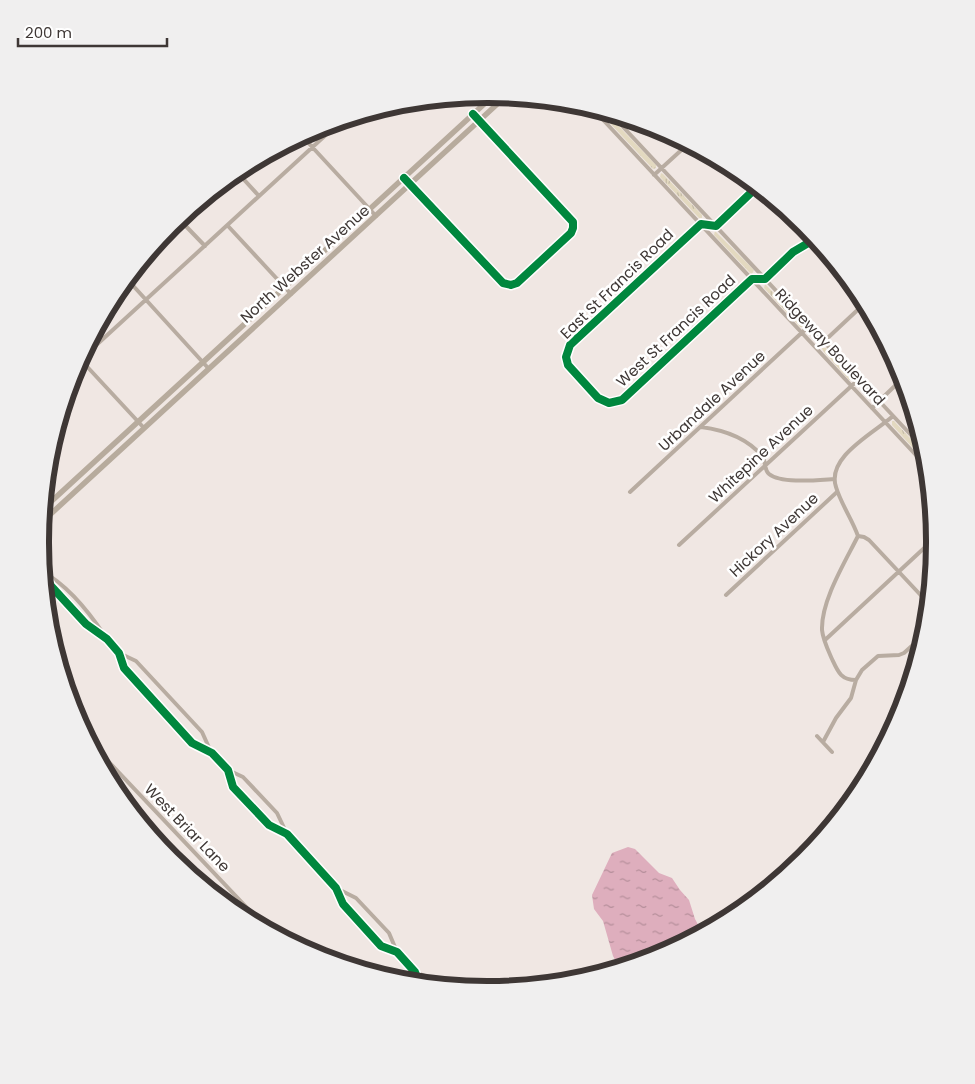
<svg xmlns="http://www.w3.org/2000/svg" width="975" height="1084" viewBox="0 0 975 1084" font-family="Poppins,sans-serif">
	<style>
		.grass { fill: url(#grass-tufts) }
		.water { fill: url(#water-ripples) }
		.lines { fill: none; stroke-linecap: round; stroke-linejoin: round }
		.minor { stroke: #b8aca1; stroke-width: 4 }
		.secondary { stroke: #b7ab9d; stroke-width: 5.5 }
		.cycleway-casing { stroke: #fff; stroke-width: 11 }
		.cycleway { stroke: #00873e; stroke-width: 8 }
		.labels { text-anchor: middle; stroke-width: 5; stroke-linejoin: round; paint-order: stroke }
		.street-label { font-size: 15px; fill: #3e3735; stroke: #fff }
		.rim { fill: none; stroke: #3e3735; stroke-width: 6 }
	</style>
	<defs>
		<pattern id="grass-tufts" width="24" height="20" patternUnits="userSpaceOnUse" patternTransform="scale(1.25)"><rect width="24" height="20" fill="#e3d9c0"/><path d="M3 7l-1-3M5 7V3M7 7l1-3M15 17l-1-3M17 17v-4M19 17l1-3" fill="none" stroke="#c4bba6"/></pattern>
		<pattern id="water-ripples" width="26" height="14" patternUnits="userSpaceOnUse" patternTransform="scale(1.25)"><rect width="26" height="14" fill="#deaebd"/><path d="M2 4q2-2 4 0t4 0M15 11q2-2 4 0t4 0" fill="none" stroke="#b58e9a"/></pattern>
	</defs>
	<rect width="100%" height="100%" fill="#f0e7e3"/>
	<path class="grass" d="M607 115 609 116 656 165V168L653 169 606 119Z
		M661 173 663 174 702 215V218H699L660 177Z
		M715 231 754 270 752 274 750 273 714 235Z
		M765 284 803 323V327H800L764 288Z
		M822 348H826L853 376V379L849 380 823 351Z
		M892 421H894L927 456 926 459H923L892 425Z"/>
	<path class="water" d="M628 847 635 849 659 873 672 878 680 890 689 900 695 919 702 932 658 956 619 967 613 956 603 921 594 909 592 895 612 853Z"/>
	<g class="lines">
		<path class="minor" d="M593 109 928 468
			M611 114 925 450
			M302 136 376 216
			M237 172 259 196
			M654 175 688 144
			M404 178 503 283 511 285 517 283 571 233 573 228V222L473 114
			M757 187 716 226 701 224 570 345 566 357 568 365 598 398 609 403 622 400 752 279H765L793 252 815 239
			M179 219 205 246
			M228 226 291 294
			M127 279 209 369
			M817 348 865 303
			M80 359 144 428
			M80 360 341 121
			M872 408 903 378
			M893 416C874 433 826 457 836 487 841 504 852 519 858 536L864 537 869 540 929 604
			M701 427C724 430 747 438 762 456 766 461 764 470 769 474 781 484 818 480 834 479
			M630 492 809 326
			M44 502 53 512
			M679 545 859 379
			M43 571 51 586 86 624 107 639 119 653 124 668 192 743 212 753 228 770 233 787 269 825 287 834 336 888 343 904 381 946 397 952 415 972 419 983
			M43 572C69 586 89 612 105 636
			M726 595 837 492
			M825 640 935 538
			M119 653 136 661 202 732 211 752
			M856 680C841 680 838 672 832 659 828 650 823 640 822 630 821 601 845 562 858 536
			M817 736 832 752
			M89 741 268 930
			M823 742 836 718 851 698 856 680 862 670 878 656 899 655 904 653 925 634
			M228 770 243 777 277 813 287 834
			M336 888 356 898 389 933 397 952
			M415 972 430 978 436 984"/>
		<path class="secondary" d="M43 509 494 95
			M42 522 506 96"/>
		<defs>
			<path id="cycleway" d="M404 178 503 283 511 285 517 283 571 233 573 228V222L473 114
				M757 187 716 226 701 224 570 345 566 357 568 365 598 398 609 403 622 400 752 279H765L793 252 815 239
				M43 571 51 586 86 624 107 639 119 653 124 668 192 743 212 753 228 770 233 787 269 825 287 834 336 888 343 904 381 946 397 952 415 972 419 983"/>
		</defs>
		<use href="#cycleway" class="cycleway-casing"/>
		<use href="#cycleway" class="cycleway"/>
	</g>
	<g class="labels">
		<g class="street-label">
			<text transform="translate(305 264) rotate(-42)" y="5">North Webster Avenue</text>
			<text transform="translate(617 284) rotate(-44)" y="5">East St Francis Road</text>
			<text transform="translate(676 331) rotate(-43)" y="5">West St Francis Road</text>
			<text transform="translate(830 347) rotate(47)" y="5">Ridgeway Boulevard</text>
			<text transform="translate(712 401) rotate(-43)" y="5">Urbandale Avenue</text>
			<text transform="translate(761 454) rotate(-43)" y="5">Whitepine Avenue</text>
			<text transform="translate(774 535) rotate(-43)" y="5">Hickory Avenue</text>
			<text transform="translate(187 828) rotate(46)" y="5">West Briar Lane</text>
		</g>
	</g>
	<path d="M0 0H975V1084H0ZM487 103H488A438 438 0 0 1 926 541V543A438 438 0 0 1 488 981H487A438 438 0 0 1 49 543V541A438 438 0 0 1 487 103Z" fill="#f0efef" fill-rule="evenodd"/>
	<path class="rim" d="M487 103H488A438 438 0 0 1 926 541V543A438 438 0 0 1 488 981H487A438 438 0 0 1 49 543V541A438 438 0 0 1 487 103Z"/>
	<path d="M18 38v8h149v-8" fill="none" stroke="#3e3735" stroke-width="2.5"/>
	<text x="25" y="38" font-size="15" fill="#3e3735" stroke="#ffffff" stroke-width="4" paint-order="stroke">200 m</text>
</svg>
